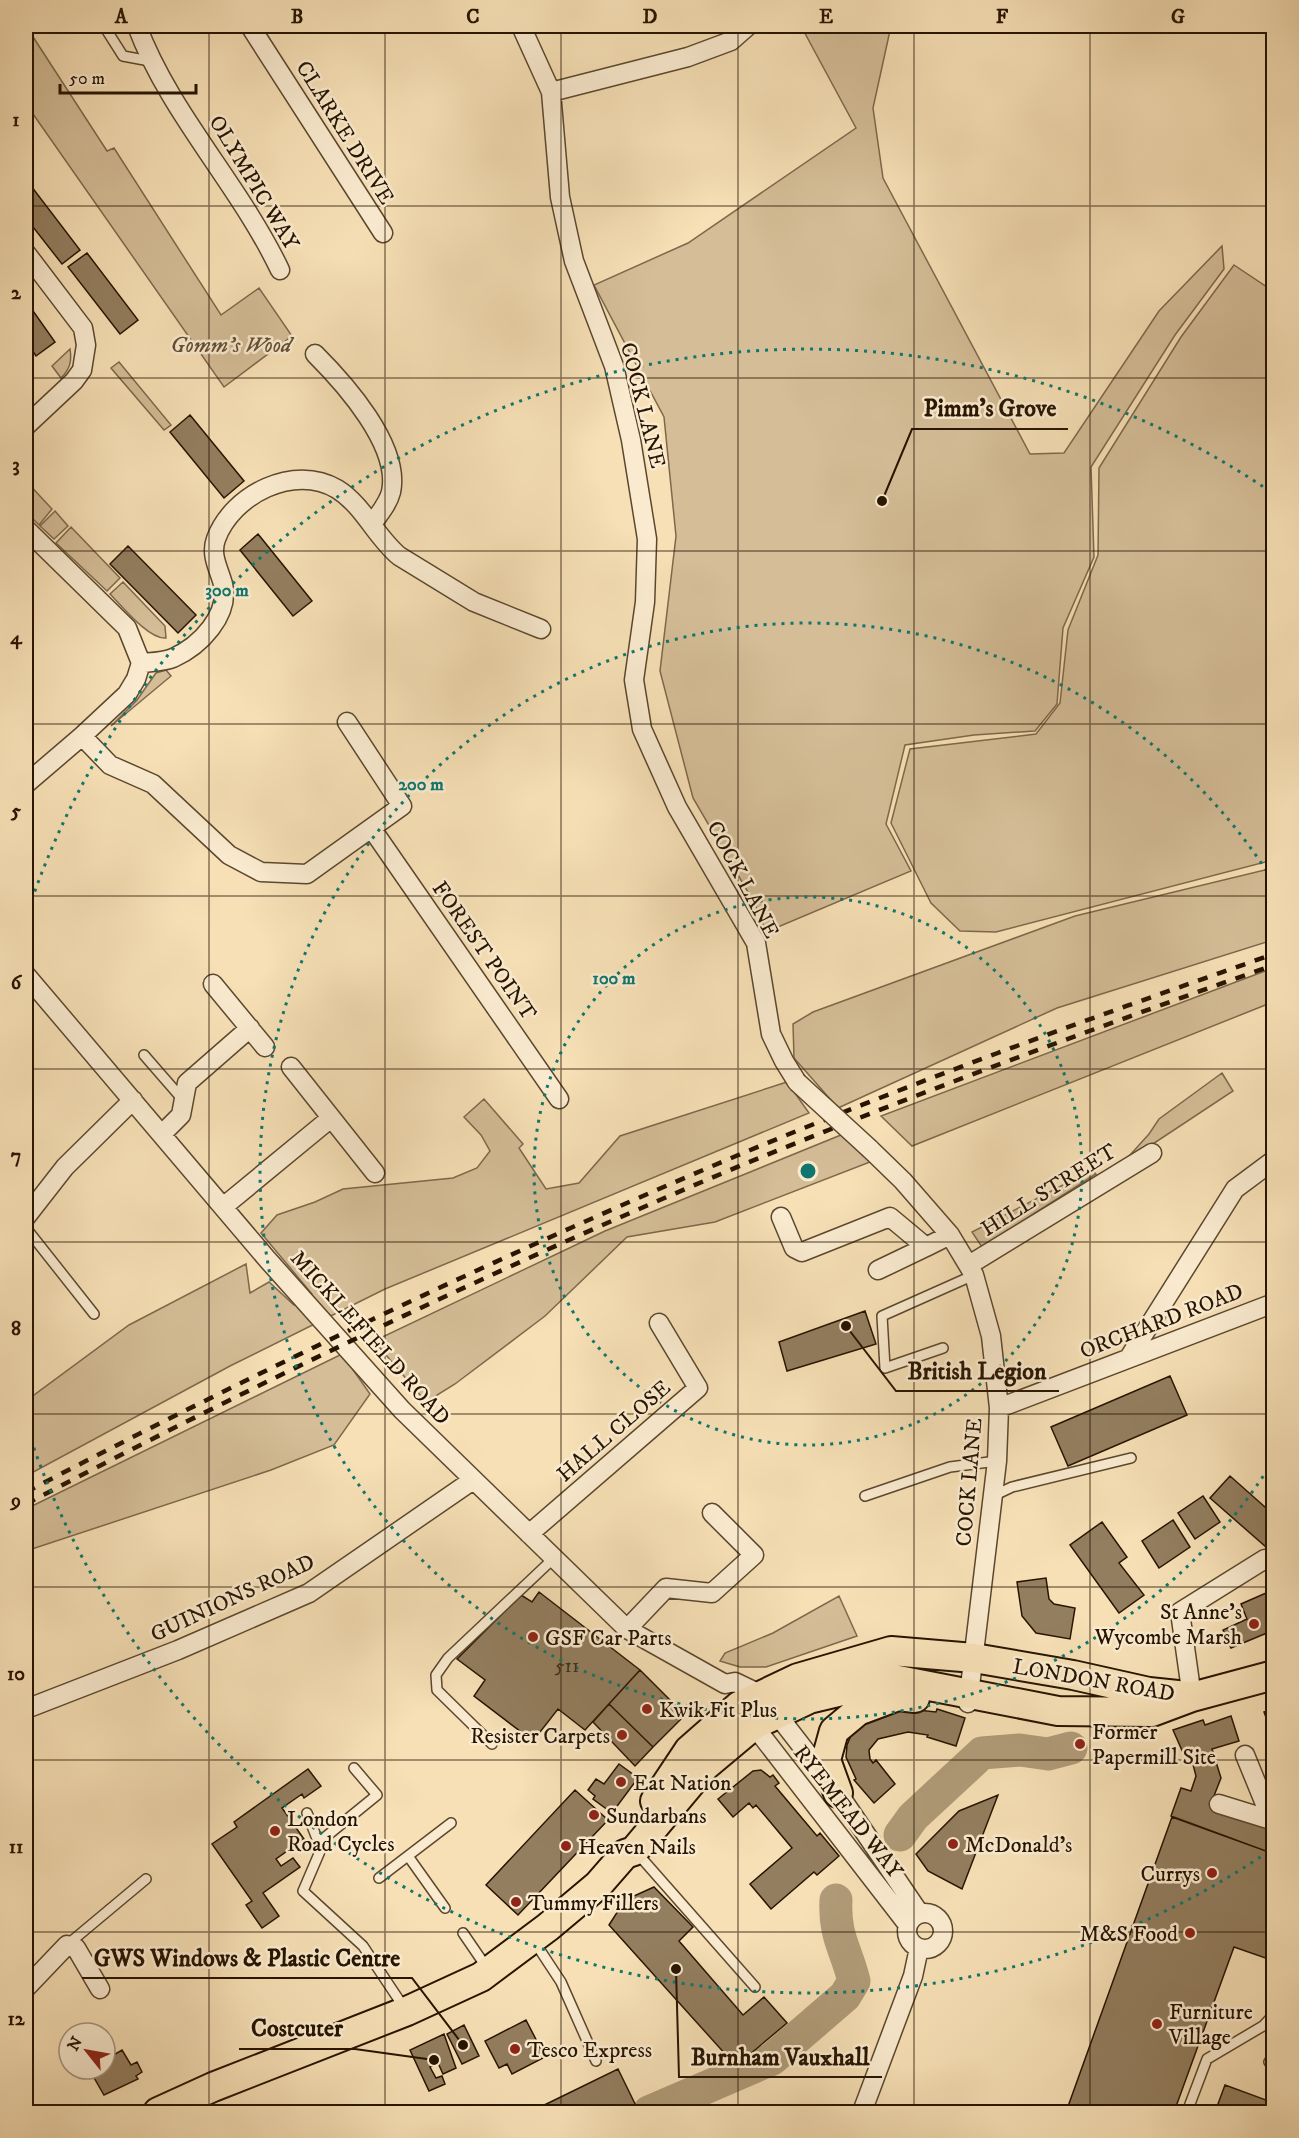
<svg xmlns="http://www.w3.org/2000/svg" width="1299" height="2138" viewBox="0 0 1299 2138" font-family="'IM FELL DW Pica',serif">
	<style>
		.green { fill: #d4bd97; stroke: #7e684c; stroke-width: 1.5 }
		.lines { fill: none; stroke-linecap: round; stroke-linejoin: round }
		.river { stroke: #b09b78; stroke-width: 33 }
		.building { fill: #937e5f; stroke: #271400; stroke-width: 1.5 }
		.service-casing { stroke: #5b472e; stroke-width: 12 }
		.minor-casing { stroke: #5b472e; stroke-width: 21 }
		.primary-casing { stroke: #271400; stroke-width: 32 }
		.service { stroke: #faebd0; stroke-width: 9 }
		.minor { stroke: #faebd0; stroke-width: 18 }
		.primary { stroke: #f7e0b6; stroke-width: 28 }
		.rail { stroke: #271400; stroke-width: 4.5; stroke-dasharray: 10 10; stroke-linecap: butt }
		.minor-bridge-casing { stroke: #5b472e; stroke-width: 21; stroke-linecap: butt }
		.minor-bridge { stroke: #faebd0; stroke-width: 18 }
		.grid { fill: none; stroke: #271400; stroke-width: 1.5; stroke-opacity: 0.55 }
		.ring { fill: none; stroke: #0f766e; stroke-width: 3; stroke-dasharray: 3 6 }
		.poi-dot { fill: #8f2418; stroke: #faebd0; stroke-width: 2 }
		.labels { text-anchor: middle; stroke-width: 5; stroke-linejoin: round; paint-order: stroke }
		.number-label { font-size: 20px; fill: #422e18 }
		.street-label { font-size: 22px; fill: #271400; stroke: #faebd0 }
		.park-label { font-size: 22px; font-style: italic; fill: #644f35; stroke: #faebd0 }
		.poi-label { font-size: 22px; fill: #271400; stroke: #faebd0; text-anchor: start }
		.centre { fill: #0f766e; stroke: #faebd0; stroke-width: 3 }
		.ring-label { font-size: 18px; text-anchor: middle; font-weight: bold; fill: #0f766e; stroke: #faebd0; stroke-width: 5; stroke-linejoin: round; paint-order: stroke }
		.leader { fill: none; stroke: #271400; stroke-width: 2 }
		.callout-dot { fill: #271400; stroke: #faebd0; stroke-width: 2 }
		.callout-label { font-size: 24px; text-anchor: middle; font-weight: bold; fill: #271400; stroke: #faebd0; stroke-width: 5; stroke-linejoin: round; paint-order: stroke }
		.neatline { fill: none; stroke: #271400; stroke-width: 2 }
		.grid-label { font-size: 20px; text-anchor: middle; font-weight: bold; fill: #271400 }
	</style>
	<rect width="100%" height="100%" fill="#f7e0b6"/>
	<filter id="stains"><feTurbulence type="fractalNoise" baseFrequency=".00333" numOctaves="4"/><feColorMatrix values="0 0 0 0 .2 0 0 0 0 .09 0 0 0 0 .02 0 0 0 .5 -.17"/></filter>
	<radialGradient id="worn" r=".72"><stop offset=".6" stop-color="#630" stop-opacity="0"/><stop offset="1" stop-color="#630" stop-opacity=".3"/></radialGradient>
	<path class="green" d="M26 26 107 151 114 148 221 315 259 288 292 336 224 387 26 104Z
		M801 26H891L873 108 883 178 1030 454 1064 453 1159 311 1222 246 1224 269 1175 335 1091 467 1094 557 1063 628 1057 704 1035 731 974 735 905 745 886 824 911 871 766 932 755 904 693 798 660 671 676 536 664 417 594 285 688 243 856 128Z
		M1234 265 1273 291V860L996 932 960 931 931 903 891 823 910 749 1036 734 1060 703 1068 630 1098 555 1099 468 1181 337Z
		M70 349C72 361 70 369 61 378L52 366Z
		M119 362 171 425 164 430 111 368Z
		M26 481 52 509 39 525 26 512Z
		M55 511 68 526 54 539 40 526Z
		M71 527 120 578 107 591 56 543Z
		M123 582 165 626 166 638C149 640 122 606 110 594Z
		M166 670 171 676 111 726 137 700 156 673Z
		M1273 868V940L1057 1008 838 1108 794 1058 793 1024 813 1012 1075 916Z
		M1273 968V1002L912 1146 881 1116Z
		M1222 1073 1233 1091 1121 1165 1149 1134 1159 1119Z
		M787 1082 809 1113 385 1289 230 1366 26 1476V1401L129 1325 246 1264 250 1293 269 1282 294 1305 312 1294 261 1233 277 1215 315 1202 343 1189 453 1178 477 1168 490 1151 481 1135 464 1117 484 1099 523 1144 519 1148 546 1189 579 1183 620 1136Z
		M841 1135 870 1162 715 1222 627 1237 545 1316 455 1384 426 1402 374 1341 605 1231Z
		M1092 1170 1096 1174 982 1247 972 1232Z
		M342 1354 370 1394 334 1445 271 1470 26 1551V1509Z
		M839 1596 857 1636 766 1667H740L720 1661 725 1653 773 1633Z"/>
	<g class="lines">
		<path class="river" d="M900 1835 913 1817 982 1753 1020 1750 1048 1754 1071 1748
			M649 2112 772 2059 845 1996 854 1981C846 1949 834 1936 836 1900"/>
	</g>
	<path class="building" d="M28 182 80 250 62 264 26 218V184Z
		M87 253 138 320 120 334 68 267Z
		M26 301 55 342 36 356 26 341Z
		M190 415 244 481 224 498 170 432Z
		M258 534 312 601 293 616 240 550Z
		M128 546 196 615 178 633 110 564Z
		M865 1311 876 1344 787 1371 779 1342Z
		M1170 1376 1187 1415 1068 1466 1051 1427Z
		M1230 1476 1274 1515V1554L1210 1498Z
		M1203 1496 1220 1522 1195 1539 1178 1513Z
		M1173 1520 1190 1547 1159 1568 1142 1541Z
		M1102 1522 1127 1557 1119 1563 1144 1595 1119 1613 1070 1545Z
		M1046 1578 1049 1599 1054 1604 1075 1608 1070 1639 1036 1633 1022 1616 1017 1582Z
		M539 1592 640 1670 585 1730 558 1709 533 1741 474 1696 485 1680 457 1659 521 1595 532 1602Z
		M1266 1593 1274 1611V1630L1231 1648 1223 1630 1247 1619 1241 1604Z
		M640 1670 685 1715 653 1747 609 1704Z
		M609 1704 653 1747 635 1766 593 1722Z
		M908 1709 936 1712 937 1709 965 1718 956 1746 927 1737 928 1735 908 1732 878 1739 869 1750 870 1759 873 1763 876 1760 895 1784 874 1803 854 1780 856 1779 846 1757 847 1745 852 1733 880 1710 881 1713Z
		M1274 1709V1739L1264 1712Z
		M1231 1716 1239 1741 1212 1749 1221 1778 1210 1806 1267 1826 1266 1829 1274 1832V1854L1171 1816 1181 1788 1191 1791 1196 1776 1190 1753 1184 1755 1173 1730 1203 1720 1205 1725Z
		M619 1764 638 1778 612 1813 593 1799 595 1796 588 1790 596 1779 604 1784Z
		M308 1769 321 1786 304 1798 302 1794 282 1808 304 1839 276 1859 281 1866 293 1858 300 1867 263 1893 279 1916 262 1928 246 1905 252 1901 212 1844 237 1827 234 1822Z
		M761 1770 770 1777 773 1775 779 1783 775 1786 817 1836 820 1833 839 1856 817 1875 814 1872 771 1909 750 1884 792 1848 756 1805 753 1808 749 1803 733 1817 718 1799 753 1771Z
		M575 1790 608 1820 518 1915 486 1885Z
		M998 1795 962 1889 928 1871 916 1854 959 1811Z
		M1172 1817 1274 1854V1961L1234 1947 1174 2112H1066Z
		M654 1887 693 1927 679 1941 743 2015 764 1997 787 2023 736 2066 609 1925 625 1900Z
		M526 2020 545 2057 512 2074 507 2064 499 2068 485 2041Z
		M464 2025 479 2056 462 2064 447 2034Z
		M444 2034 456 2068 443 2074 438 2063 430 2067 436 2078 442 2076 445 2084 429 2091 410 2050Z
		M122 2050 131 2065 137 2062 142 2072 136 2076 138 2079 104 2095 89 2069H105V2060Z
		M618 2069 639 2112H530Z
		M1225 2085 1274 2103V2112H1215Z
		M518 2105 522 2112H503Z"/>
	<g class="lines">
		<defs>
			<path id="service" d="M104 26 123 56 150 61
				M144 1055 184 1101
				M26 1228 94 1314
				M943 1348 885 1368 882 1316 974 1275
				M1271 1470 1274 1469
				M865 1496 950 1467 997 1461
				M993 1496 1012 1487 1131 1458
				M492 1744 437 1690 436 1675 448 1658 554 1558
				M307 1813 321 1849 303 1891 363 1946 405 2009
				M318 1843 377 1795 354 1768
				M637 1853 755 1987
				M408 1856 445 1908
				M379 1878 451 1823
				M463 1933 487 1968
				M534 1941 561 1982 596 2061
				M67 1945 146 1879
				M1269 2062 1274 2064
				M1187 2112 1207 2059 1263 2026 1274 2014"/>
			<path id="minor" d="M137 26C170 114 239 184 280 270
				M250 26 383 233
				M521 26 551 92 560 197 574 261 614 366 631 440 647 539 645 602 634 680 642 729 677 807 756 943 771 1034 784 1061 797 1082
				M551 92 688 57 731 41 748 26
				M26 253 83 328 86 345 82 370 74 381 26 426
				M315 354C344 383 401 446 391 492 388 504 379 514 372 524
				M26 529 127 628 141 663 136 679 127 694 82 736 26 784
				M141 663C151 662 163 662 173 658 200 646 230 615 223 584 219 569 210 555 216 539 232 495 294 463 337 489 363 505 376 537 399 556L474 602 541 629
				M82 736 110 765 153 784 229 855 261 872 307 874 402 806 347 722
				M372 829 559 1099
				M26 975 267 1259 402 1410 627 1629 725 1684 735 1682 762 1695 838 1793 920 1914
				M213 984 265 1047
				M291 1067 375 1173
				M162 1134 181 1115 187 1083 250 1028
				M870 1149 903 1181 950 1235 974 1275 991 1336 999 1408 997 1461 968 1703
				M223 1207 331 1118
				M26 1217 65 1167 133 1100
				M781 1217 794 1248 802 1252 890 1217 926 1247 950 1235
				M969 1265 1152 1153
				M878 1270 926 1247
				M1130 1356 1235 1189 1274 1160
				M999 1408 1274 1303
				M529 1534 698 1388 659 1323
				M627 1629 666 1588 712 1593 754 1555 712 1513
				M1192 1697 1180 1612 1265 1559
				M26 1709 178 1650 309 1593 473 1480
				M748 1718 908 1925
				M1245 1755 1272 1821
				M1219 1804 1274 1821
				M907 1931a18 18 0 1 1 36 0a18 18 0 1 1-36 0Z
				M26 1988 67 1945 76 1948 100 1989
				M862 2112 913 1976 919 1948"/>
			<path id="primary" d="M838 1793 826 1760 834 1731 858 1711 898 1696 915 1698
				M655 1801 689 1750 739 1706 798 1678 891 1651 974 1658 1073 1675 1149 1692 1187 1696
				M158 2112 213 2087 407 2011 481 1977 548 1927 598 1885 625 1854 634 1851 705 1766 754 1725 809 1699 893 1679 1058 1711 1152 1712 1192 1697 1274 1675"/>
		</defs>
		<use href="#service" class="service-casing"/>
		<use href="#minor" class="minor-casing"/>
		<use href="#primary" class="primary-casing"/>
		<use href="#service" class="service"/>
		<use href="#minor" class="minor"/>
		<use href="#primary" class="primary"/>
		<path class="rail" d="M26 1492C258 1371 495 1258 736 1156 913 1082 1093 1017 1274 954
			M26 1504C259 1382 499 1267 742 1165 917 1093 1095 1028 1274 965"/>
		<defs>
			<path id="minor-bridge" d="M797 1082 870 1149"/>
		</defs>
		<use href="#minor-bridge" class="minor-bridge-casing"/>
		<use href="#minor-bridge" class="minor-bridge"/>
	</g>
	<path class="grid" d="M209 26V2112M385 26V2112M561 26V2112M738 26V2112M914 26V2112M1090 26V2112M26 206H1274M26 378H1274M26 551H1274M26 724H1274M26 896H1274M26 1069H1274M26 1242H1274M26 1414H1274M26 1587H1274M26 1760H1274M26 1932H1274"/>
	<g class="ring">
		<circle cx="808" cy="1171" r="274"/>
		<path d="M1273 1461A548 548 0 1 1 1273 881"/>
		<path d="M1268 1852A822 822 0 0 1 26 1425M26 917A822 822 0 0 1 1268 490"/>
	</g>
	<g class="poi-dot">
		<circle cx="1254" cy="1624" r="6"/>
		<circle cx="533" cy="1637" r="6"/>
		<circle cx="647" cy="1709" r="6"/>
		<circle cx="622" cy="1735" r="6"/>
		<circle cx="1080" cy="1744" r="6"/>
		<circle cx="621" cy="1782" r="6"/>
		<circle cx="594" cy="1815" r="6"/>
		<circle cx="275" cy="1831" r="6"/>
		<circle cx="953" cy="1844" r="6"/>
		<circle cx="566" cy="1846" r="6"/>
		<circle cx="1212" cy="1873" r="6"/>
		<circle cx="516" cy="1902" r="6"/>
		<circle cx="1190" cy="1933" r="6"/>
		<circle cx="1157" cy="2024" r="6"/>
		<circle cx="515" cy="2049" r="6"/>
	</g>
	<g class="labels">
		<g class="number-label">
			<text x="567" y="1672">511</text>
		</g>
		<g class="street-label">
			<text transform="translate(346 132) rotate(58)" y="8">CLARKE DRIVE</text>
			<text transform="translate(255 182) rotate(59)" y="8">OLYMPIC WAY</text>
			<text transform="translate(644 405) rotate(76)" y="8">COCK LANE</text>
			<text transform="translate(744 879) rotate(62)" y="8">COCK LANE</text>
			<text transform="translate(485 950) rotate(55)" y="8">FOREST POINT</text>
			<text transform="translate(1048 1189) rotate(-32)" y="8">HILL STREET</text>
			<text transform="translate(1161 1320) rotate(-21)" y="8">ORCHARD ROAD</text>
			<text transform="translate(371 1337) rotate(48)" y="8">MICKLEFIELD ROAD</text>
			<text transform="translate(613 1430) rotate(-41)" y="8">HALL CLOSE</text>
			<text transform="translate(968 1482) rotate(-85)" y="8">COCK LANE</text>
			<text transform="translate(232 1597) rotate(-25)" y="8">GUINIONS ROAD</text>
			<text transform="translate(1094 1679) rotate(10)" y="8">LONDON ROAD</text>
			<text transform="translate(849 1811) rotate(52)" y="8">RYEMEAD WAY</text>
		</g>
		<g class="park-label">
			<text x="231" y="352">Gomm's Wood</text>
		</g>
		<g class="poi-label">
			<text x="1242" y="1619" text-anchor="end">St Anne's<tspan x="1242" dy="25">Wycombe Marsh</tspan></text>
			<text x="545" y="1645">GSF Car Parts</text>
			<text x="659" y="1717">Kwik Fit Plus</text>
			<text x="1092" y="1739">Former<tspan x="1092" dy="25">Papermill Site</tspan></text>
			<text x="610" y="1743" text-anchor="end">Resister Carpets</text>
			<text x="633" y="1790">Eat Nation</text>
			<text x="606" y="1823">Sundarbans</text>
			<text x="287" y="1826">London<tspan x="287" dy="25">Road Cycles</tspan></text>
			<text x="965" y="1852">McDonald's</text>
			<text x="578" y="1854">Heaven Nails</text>
			<text x="1200" y="1881" text-anchor="end">Currys</text>
			<text x="528" y="1910">Tummy Fillers</text>
			<text x="1178" y="1941" text-anchor="end">M&amp;S Food</text>
			<text x="1169" y="2019">Furniture<tspan x="1169" dy="25">Village</tspan></text>
			<text x="527" y="2057">Tesco Express</text>
		</g>
	</g>
	<circle cx="808" cy="1171" r="9" class="centre"/>
	<g class="ring-label">
		<text x="227" y="596">300 m</text>
		<text x="421" y="790">200 m</text>
		<text x="614" y="984">100 m</text>
	</g>
	<path class="leader" d="M882 501L912 429H1068M846 1326L896 1391H1059M463 2045L412 1978H82M434 2060L355 2049H239M676 1969L679 2077H882"/>
	<g class="callout-dot">
		<circle cx="882" cy="501" r="6"/>
		<circle cx="846" cy="1326" r="6"/>
		<circle cx="463" cy="2045" r="6"/>
		<circle cx="434" cy="2060" r="6"/>
		<circle cx="676" cy="1969" r="6"/>
	</g>
	<g class="callout-label">
		<text x="990" y="416">Pimm's Grove</text>
		<text x="977" y="1379">British Legion</text>
		<text x="247" y="1966">GWS Windows &amp; Plastic Centre</text>
		<text x="297" y="2036">Costcuter</text>
		<text x="780" y="2065">Burnham Vauxhall</text>
	</g>
	<rect width="1299" height="2138" fill="none" stroke="#f7e0b6" stroke-width="66"/>
	<g transform="translate(87 2051) rotate(301)"><circle r="28" fill="#faebd0" stroke="#a6957d" stroke-width="1.5"/>
	<path d="M0-4.5L10 22L0 15L-10 22Z" fill="#8f2418"/>
	<text y="-9" font-size="16" font-weight="bold" text-anchor="middle" fill="#271400">N</text>
	</g>
	<path d="M60 84v9h136v-9" fill="none" stroke="#271400" stroke-width="3"/>
	<text x="69" y="84" font-size="18" fill="#271400" stroke="#faebd0" stroke-width="4.5" paint-order="stroke">50 m</text>
	<rect x="33" y="33" width="1233" height="2072" class="neatline"/>
	<g class="grid-label">
		<text x="121" y="23">A</text>
		<text x="297" y="23">B</text>
		<text x="473" y="23">C</text>
		<text x="650" y="23">D</text>
		<text x="826" y="23">E</text>
		<text x="1002" y="23">F</text>
		<text x="1178" y="23">G</text>
		<text x="16" y="126">1</text>
		<text x="16" y="299">2</text>
		<text x="16" y="471">3</text>
		<text x="16" y="644">4</text>
		<text x="16" y="817">5</text>
		<text x="16" y="989">6</text>
		<text x="16" y="1162">7</text>
		<text x="16" y="1335">8</text>
		<text x="16" y="1507">9</text>
		<text x="16" y="1680">10</text>
		<text x="16" y="1853">11</text>
		<text x="16" y="2025">12</text>
	</g>
	<rect width="100%" height="100%" filter="url(#stains)"/>
	<rect width="100%" height="100%" fill="url(#worn)"/>
</svg>
